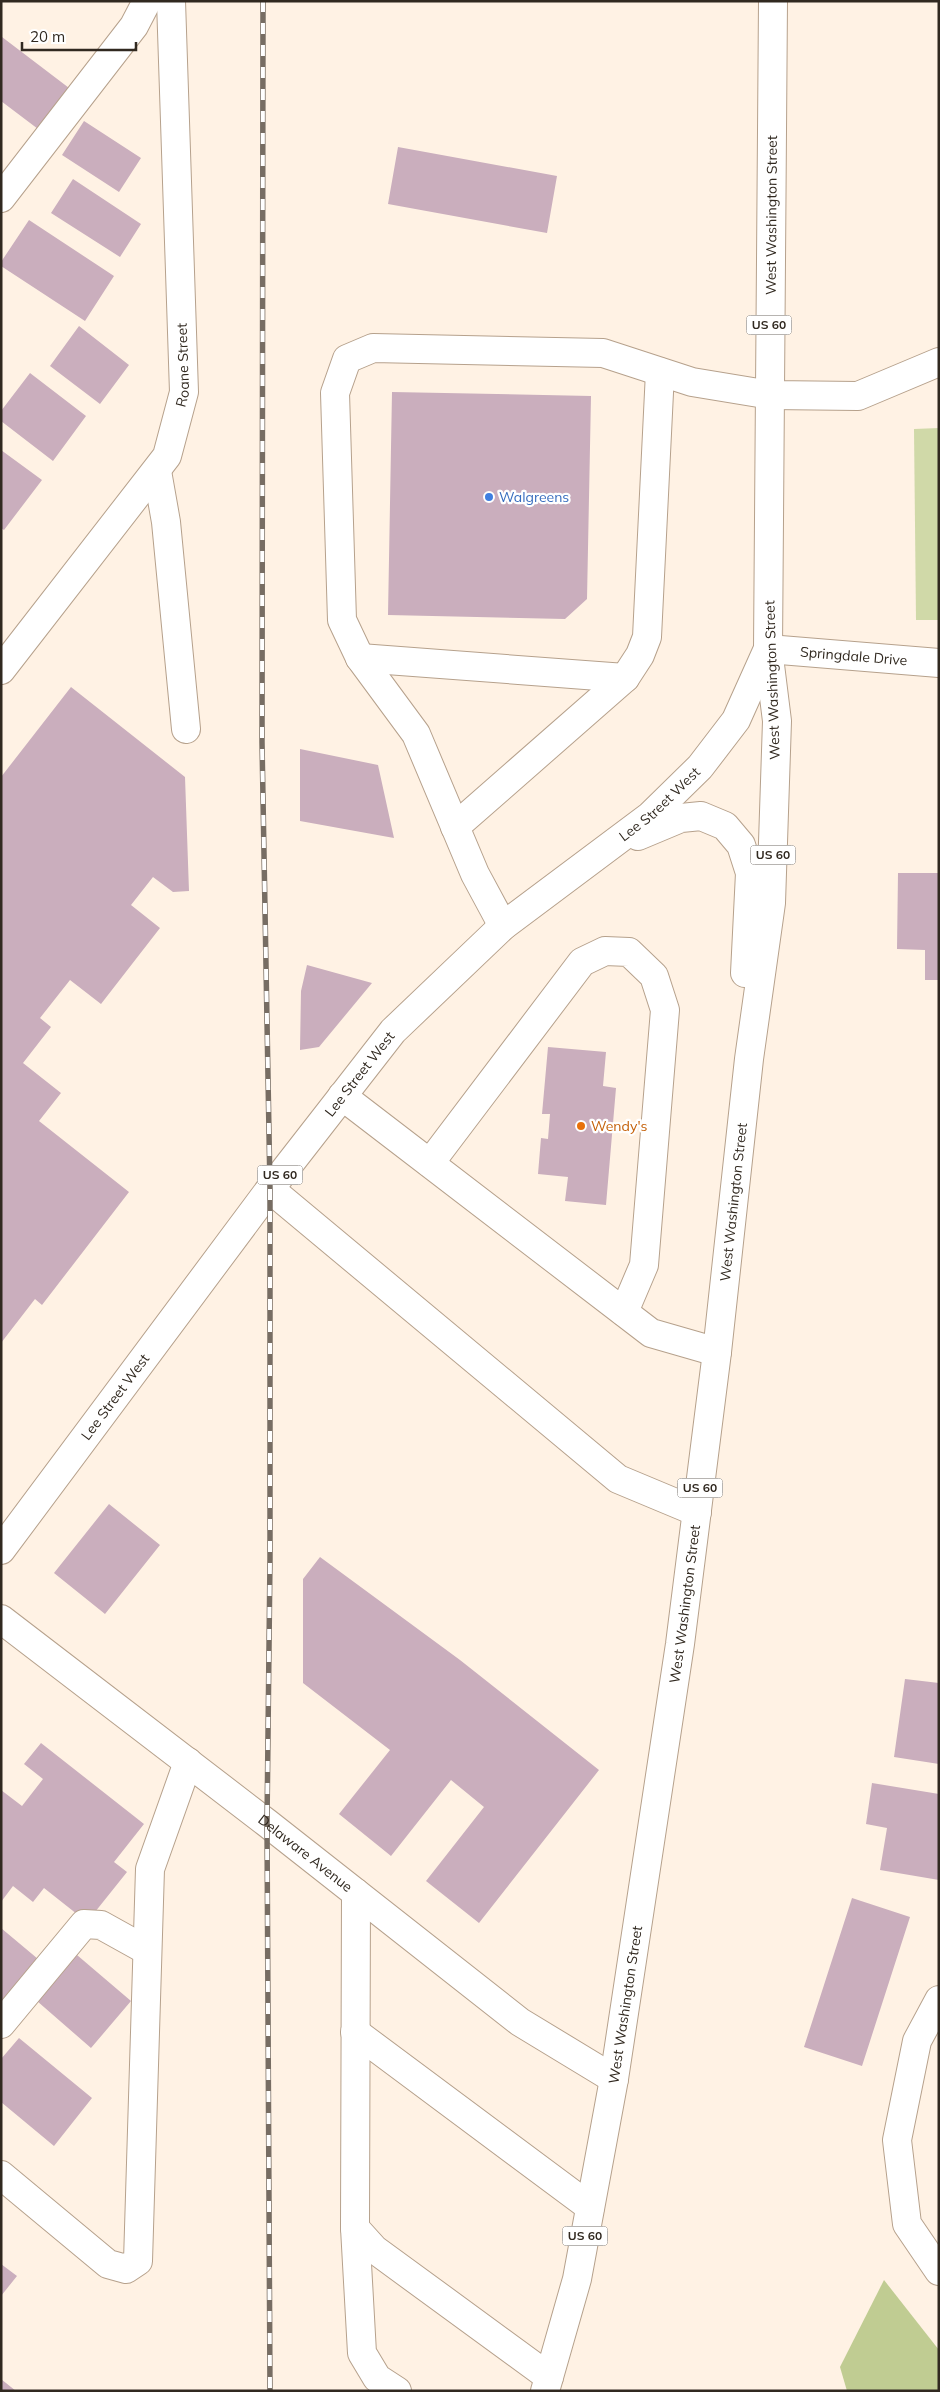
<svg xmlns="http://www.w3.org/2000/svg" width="940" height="2392" viewBox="0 0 940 2392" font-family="Mulish,sans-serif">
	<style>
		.green { fill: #d0d9a8 }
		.forest { fill: #c0cc92 }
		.building { fill: #caaebd }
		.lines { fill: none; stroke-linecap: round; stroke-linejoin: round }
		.minor-casing { stroke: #b6a18c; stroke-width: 30 }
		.major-casing { stroke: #b6a18c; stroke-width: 30 }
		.minor { stroke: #fff; stroke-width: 28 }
		.major { stroke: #fff; stroke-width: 28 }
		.rail-casing { stroke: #776d63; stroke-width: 5.5 }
		.rail { stroke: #fff; stroke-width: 4; stroke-dasharray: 11; stroke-linecap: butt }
		.shop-dot { fill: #3f7fe0; stroke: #fff; stroke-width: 2 }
		.food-dot { fill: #e8710a; stroke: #fff; stroke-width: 2 }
		.labels { text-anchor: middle; stroke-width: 4.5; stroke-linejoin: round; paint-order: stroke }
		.shield { fill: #fff; stroke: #6f6963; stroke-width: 1 }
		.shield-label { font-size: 12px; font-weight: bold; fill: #312920 }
		.street-label { font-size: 14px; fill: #312920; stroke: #fff }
		.shop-label { font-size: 14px; fill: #366cbe; stroke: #fff; text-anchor: start }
		.food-label { font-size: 14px; fill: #c56008; stroke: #fff; text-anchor: start }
	</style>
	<rect width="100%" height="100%" fill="#fff2e4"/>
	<path class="green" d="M939 428V620H916L914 429Z"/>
	<path class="forest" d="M884 2280 939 2350V2391H847L840 2367Z"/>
	<path class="building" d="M2 37 73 91 42 132 1 101Z
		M84 121 141 158 119 192 62 155Z
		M398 147 557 176 547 233 388 204Z
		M73 179 141 224 120 257 51 213Z
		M29 220 114 276 85 321 1 266V262Z
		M79 326 129 365 100 404 50 366Z
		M30 373 86 416 53 461 1 421V411Z
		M392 392 591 396 587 599 565 619 388 615Z
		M1 450 42 480 4 530 1 528Z
		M71 687 185 777 189 891 173 892 153 877 131 905 160 928 101 1004 70 980 40 1018 51 1027 23 1063 61 1093 39 1121 129 1192 42 1305 35 1299 1 1343V777Z
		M300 749 378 765 394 838 300 821Z
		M898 873H939V980H925V950L897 949Z
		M307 965 372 983 319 1047 300 1050 301 991Z
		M548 1047 606 1052 603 1086 616 1088 606 1205 565 1201 568 1177 538 1174 541 1138 548 1139 550 1114H542Z
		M109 1504 160 1545 105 1614 54 1573Z
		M320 1557 460 1660 599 1770 479 1923 426 1881 484 1807 451 1780 391 1856 339 1814 390 1750 303 1683V1579Z
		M905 1679 939 1683V1764L894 1757Z
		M41 1743 144 1824 114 1862 127 1872 87 1922 44 1888 33 1902 13 1886 1 1902V1790L22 1806 43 1779 24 1764Z
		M872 1783 939 1794V1880L880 1870 887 1828 866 1824Z
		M852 1898 910 1917 862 2066 804 2047Z
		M1 1928 38 1959 1 2002Z
		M77 1955 131 2001 91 2048 37 2001Z
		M19 2038 92 2098 54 2146 1 2102V2059Z
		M1 2264 17 2276 1 2296Z
		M1 2379 16 2391H1Z"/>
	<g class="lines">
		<defs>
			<g id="minor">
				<path d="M1 198 134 26 147 1"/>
				<path d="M157 471 166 522 186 729"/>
				<path id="s1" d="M768 649 939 663"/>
				<path d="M360 658 625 678"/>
				<path id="s2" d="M1 670 167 456 184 392 171 1"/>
				<path d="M455 827 625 678 640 655 647 637 660 372"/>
				<path d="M503 926 475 874 416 734 360 658 342 620 335 393 347 359 373 348 603 353 692 382 771 395 858 396 939 362"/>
				<path d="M342 1096 651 1333 717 1352"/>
				<path d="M430 1163 582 962 605 951 629 952 654 976 665 1010 644 1265 624 1312"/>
				<path d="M270 1189 618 1479 697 1512"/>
				<path d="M356 1893 355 2228 374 2249 549 2377"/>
				<path d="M939 2000 917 2041 897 2140 907 2224 939 2271"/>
				<path d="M1 2024 84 1924 101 1925 146 1950"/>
				<path d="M355 2032 590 2207"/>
				<path d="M1 2175 108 2264 126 2269 138 2261 150 1869 188 1762"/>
				<path d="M355 2228 362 2353 377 2378 397 2391"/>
			</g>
			<g id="major">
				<path d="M638 836 681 818 701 816 725 826 741 845 750 873 745 973"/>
				<path id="s3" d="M1 1550 270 1189 393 1031 503 926 650 816 700 767 736 720 767 651"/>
				<path id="s4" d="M1 1619 267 1823 520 2022 614 2079"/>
				<path id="s5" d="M545 2391 577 2279 614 2079 680 1644 717 1352 749 1059 771 903 777 721 768 649 773 1"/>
			</g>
		</defs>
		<use href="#minor" class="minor-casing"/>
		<use href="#major" class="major-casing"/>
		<use href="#minor" class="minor"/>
		<use href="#major" class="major"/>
		<defs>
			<path id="rail" d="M263 1 262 742 270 1189V1559L267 1823 270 2391"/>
		</defs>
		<use href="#rail" class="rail-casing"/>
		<use href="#rail" class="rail"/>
	</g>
	<circle class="shop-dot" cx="489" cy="497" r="5"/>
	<circle class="food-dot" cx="581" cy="1126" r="5"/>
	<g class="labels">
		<g class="shield">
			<rect x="746.5" y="315.5" width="45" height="19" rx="4"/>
			<rect x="750.5" y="845.5" width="45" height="19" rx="4"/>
			<rect x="257.5" y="1165.5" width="45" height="19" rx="4"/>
			<rect x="677.5" y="1478.5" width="45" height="19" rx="4"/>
			<rect x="562.5" y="2226.5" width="45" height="19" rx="4"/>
		</g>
		<g class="shield-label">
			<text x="769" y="329">US 60</text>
			<text x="773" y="859">US 60</text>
			<text x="280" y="1179">US 60</text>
			<text x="700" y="1492">US 60</text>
			<text x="585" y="2240">US 60</text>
		</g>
		<g class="street-label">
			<text dy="5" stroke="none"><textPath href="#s5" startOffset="2195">West Washington Street</textPath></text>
			<text dy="5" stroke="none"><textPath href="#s2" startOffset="364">Roane Street</textPath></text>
			<text dy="5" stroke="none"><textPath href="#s1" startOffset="86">Springdale Drive</textPath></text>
			<text transform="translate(772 680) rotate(-92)" y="5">West Washington Street</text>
			<text dy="5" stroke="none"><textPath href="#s3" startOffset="1001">Lee Street West</textPath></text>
			<text dy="5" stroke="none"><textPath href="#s3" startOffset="596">Lee Street West</textPath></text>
			<text dy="5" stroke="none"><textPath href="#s5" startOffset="1205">West Washington Street</textPath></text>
			<text dy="5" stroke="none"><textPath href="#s3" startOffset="191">Lee Street West</textPath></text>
			<text dy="5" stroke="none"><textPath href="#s5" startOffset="800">West Washington Street</textPath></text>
			<text dy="5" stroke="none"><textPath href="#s4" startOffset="384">Delaware Avenue</textPath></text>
			<text dy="5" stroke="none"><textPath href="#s5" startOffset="395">West Washington Street</textPath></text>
		</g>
		<g class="shop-label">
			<text x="499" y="502">Walgreens</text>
		</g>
		<g class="food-label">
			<text x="591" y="1131">Wendy's</text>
		</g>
	</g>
	<rect width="940" height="2392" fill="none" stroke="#312920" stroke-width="5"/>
	<path d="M22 42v8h114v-8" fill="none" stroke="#312920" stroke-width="2.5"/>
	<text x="30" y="42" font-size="15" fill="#312920" stroke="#ffffff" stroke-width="4" paint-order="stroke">20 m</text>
</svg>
